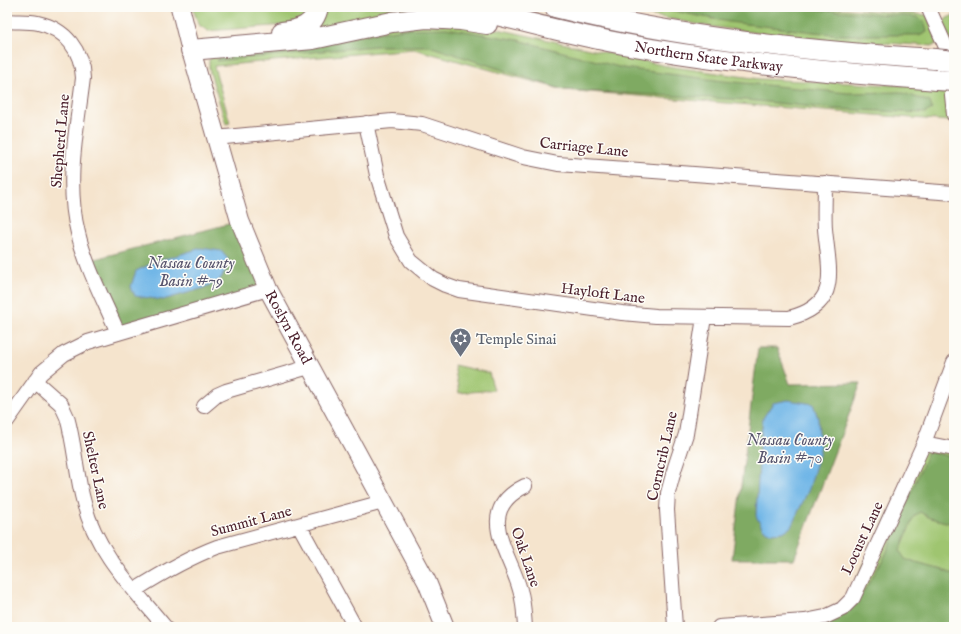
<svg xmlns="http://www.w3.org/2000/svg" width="961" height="634" viewBox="0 0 961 634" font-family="'IM FELL English',serif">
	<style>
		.green { fill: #9fc56f; stroke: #74724d }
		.forest { fill: #7faa62; stroke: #646446 }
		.water { fill: #70b6e7; stroke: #5d6a89 }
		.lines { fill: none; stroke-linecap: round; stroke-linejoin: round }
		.minor-casing { stroke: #866464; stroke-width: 16 }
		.major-casing { stroke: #866464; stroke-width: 20 }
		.highway-casing { stroke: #866464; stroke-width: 22 }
		.minor { stroke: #fff; stroke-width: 14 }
		.major { stroke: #fff; stroke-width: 18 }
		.highway { stroke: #fff; stroke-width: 20 }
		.highway-bridge-casing { stroke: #866464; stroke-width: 22; stroke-linecap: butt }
		.highway-bridge { stroke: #fff; stroke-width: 20 }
		.labels { text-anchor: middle; stroke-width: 3; stroke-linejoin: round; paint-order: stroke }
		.street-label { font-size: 15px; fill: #4a1f2b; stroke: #fdfcf7 }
		.worship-label { font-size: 15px; fill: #5b616d; stroke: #fdfcf7; text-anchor: start }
		.water-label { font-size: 16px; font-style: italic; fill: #57546d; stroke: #fdfcf7 }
	</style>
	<rect width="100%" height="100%" fill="#fdfcf7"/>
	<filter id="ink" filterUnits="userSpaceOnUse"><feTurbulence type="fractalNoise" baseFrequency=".025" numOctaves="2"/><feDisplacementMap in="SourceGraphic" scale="8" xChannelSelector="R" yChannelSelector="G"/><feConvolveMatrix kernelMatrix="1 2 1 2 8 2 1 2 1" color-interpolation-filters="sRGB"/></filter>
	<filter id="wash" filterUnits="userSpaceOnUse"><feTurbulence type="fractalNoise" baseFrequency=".012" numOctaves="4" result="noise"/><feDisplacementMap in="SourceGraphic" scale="16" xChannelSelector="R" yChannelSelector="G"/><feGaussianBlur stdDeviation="0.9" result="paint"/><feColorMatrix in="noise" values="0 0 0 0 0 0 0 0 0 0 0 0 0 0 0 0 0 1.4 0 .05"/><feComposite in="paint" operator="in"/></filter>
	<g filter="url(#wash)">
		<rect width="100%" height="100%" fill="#f5e4cd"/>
		<path class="green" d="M192 7H312L299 24 208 31 199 25Z
			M322 7H438V13L325 32 314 24Z
			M607 7H823L927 15 938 44H934V46L787 37 707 26Z
			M954 15V45H952L944 22 947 18Z
			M475 24 667 66 760 79 939 87 940 93 946 94 949 121 564 90 414 49 214 66 230 123 226 124 209 69V60L213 55 397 25Z
			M454 365 489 373 494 390 459 393Z
			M924 443 954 450V627H806L842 609Z"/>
		<path class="forest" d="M653 7H787L918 17 925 24 927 32 921 35H840L729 22Z
			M446 28 518 40 623 68 723 81 848 93 900 92 930 102 932 109 925 113 834 109 747 100 564 90 429 46H375L217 61 220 57 403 29Z
			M240 221 268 289 118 333 87 261Z
			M758 348H777L790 384 861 383 794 559H732Z
			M928 452 954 457V524L930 518 920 512 914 516 900 551 905 559C921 566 939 567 954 575V627L924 625 919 627H817L861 596 885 556Z"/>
		<path class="water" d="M201 248 221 251 228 259 226 270 219 281 201 289 163 300 135 296 131 286 136 271 155 262Z
			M788 400 813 404 818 418 820 451 809 489 791 527 783 532 771 533 763 529 756 516 760 445 763 418 773 403Z"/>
	</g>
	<g filter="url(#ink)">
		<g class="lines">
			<defs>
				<path id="minor" d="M928 7 945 45
					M7 21C17 22 28 21 38 23 66 29 82 51 83 78 77 129 65 182 78 233 86 267 104 300 118 333
					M952 95 954 115
					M366 123 377 175 396 236 411 261 433 279 445 285 459 290 622 313 656 316 789 318C841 305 829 272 825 229 824 214 825 198 825 183
					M215 138 392 121 422 124 523 157 558 164 954 193
					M35 381 61 404 67 417C75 445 76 475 84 503 96 552 134 589 165 627
					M204 406 217 395 226 391 309 367
					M7 421 41 373 64 354 88 342 118 333 268 289
					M924 443 954 449
					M525 486C473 512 510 552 520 590 524 602 524 615 525 627
					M299 525 355 627
					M135 590C162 573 188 558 217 547L383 502
					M675 627 667 510 668 493 675 467 686 434 704 317
					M719 627 805 621 825 617 842 609 853 598 924 443 954 362"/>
				<g id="major">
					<path id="s1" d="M180 7 189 43 240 221 268 289 427 582 445 627"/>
				</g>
				<g id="highway">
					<path id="s2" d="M466 7C528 23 590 39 652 49 747 65 842 73 937 80"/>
					<path d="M555 7C680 38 807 51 935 59"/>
					<path d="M282 32C299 30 314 27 318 7"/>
					<path d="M191 50 313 39 392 22 426 18 461 20 487 24"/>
				</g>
			</defs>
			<use href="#minor" class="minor-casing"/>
			<use href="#major" class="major-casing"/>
			<use href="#highway" class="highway-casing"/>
			<use href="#minor" class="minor"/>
			<use href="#major" class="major"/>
			<use href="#highway" class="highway"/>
			<defs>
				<path id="highway-bridge" d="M935 59 954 61
					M937 80 954 81"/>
			</defs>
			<use href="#highway-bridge" class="highway-bridge-casing"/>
			<use href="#highway-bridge" class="highway-bridge"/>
		</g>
	</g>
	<defs>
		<symbol id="synagogue-pin" viewBox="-11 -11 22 30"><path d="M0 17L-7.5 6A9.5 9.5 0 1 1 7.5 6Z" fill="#6b7280" stroke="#fdfcf7"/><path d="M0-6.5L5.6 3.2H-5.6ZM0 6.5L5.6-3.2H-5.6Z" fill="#fff"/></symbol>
	</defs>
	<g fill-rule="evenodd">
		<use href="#synagogue-pin" x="448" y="326" width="25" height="34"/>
	</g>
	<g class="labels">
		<g class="street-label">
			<text dy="5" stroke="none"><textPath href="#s2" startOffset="248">Northern State Parkway</textPath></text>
			<text transform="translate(60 141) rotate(-85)" y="5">Shepherd Lane</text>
			<text transform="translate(584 147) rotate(6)" y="5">Carriage Lane</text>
			<text transform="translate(603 293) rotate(7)" y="5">Hayloft Lane</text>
			<text dy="5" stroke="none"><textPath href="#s1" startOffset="339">Roslyn Road</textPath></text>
			<text transform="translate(662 456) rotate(-77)" y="5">Corncrib Lane</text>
			<text transform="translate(96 470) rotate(78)" y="5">Shelter Lane</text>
			<text transform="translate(251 521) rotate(-15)" y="5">Summit Lane</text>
			<text transform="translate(862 538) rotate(-65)" y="5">Locust Lane</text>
			<text transform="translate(526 557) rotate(71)" y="5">Oak Lane</text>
		</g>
		<g class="worship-label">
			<text x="476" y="344">Temple Sinai</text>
		</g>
		<g class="water-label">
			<text x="191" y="268">Nassau County<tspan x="191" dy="18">Basin #79</tspan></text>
			<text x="790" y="445">Nassau County<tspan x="790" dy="18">Basin #70</tspan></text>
		</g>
	</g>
	<rect width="961" height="634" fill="none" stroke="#fdfcf7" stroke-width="24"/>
</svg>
